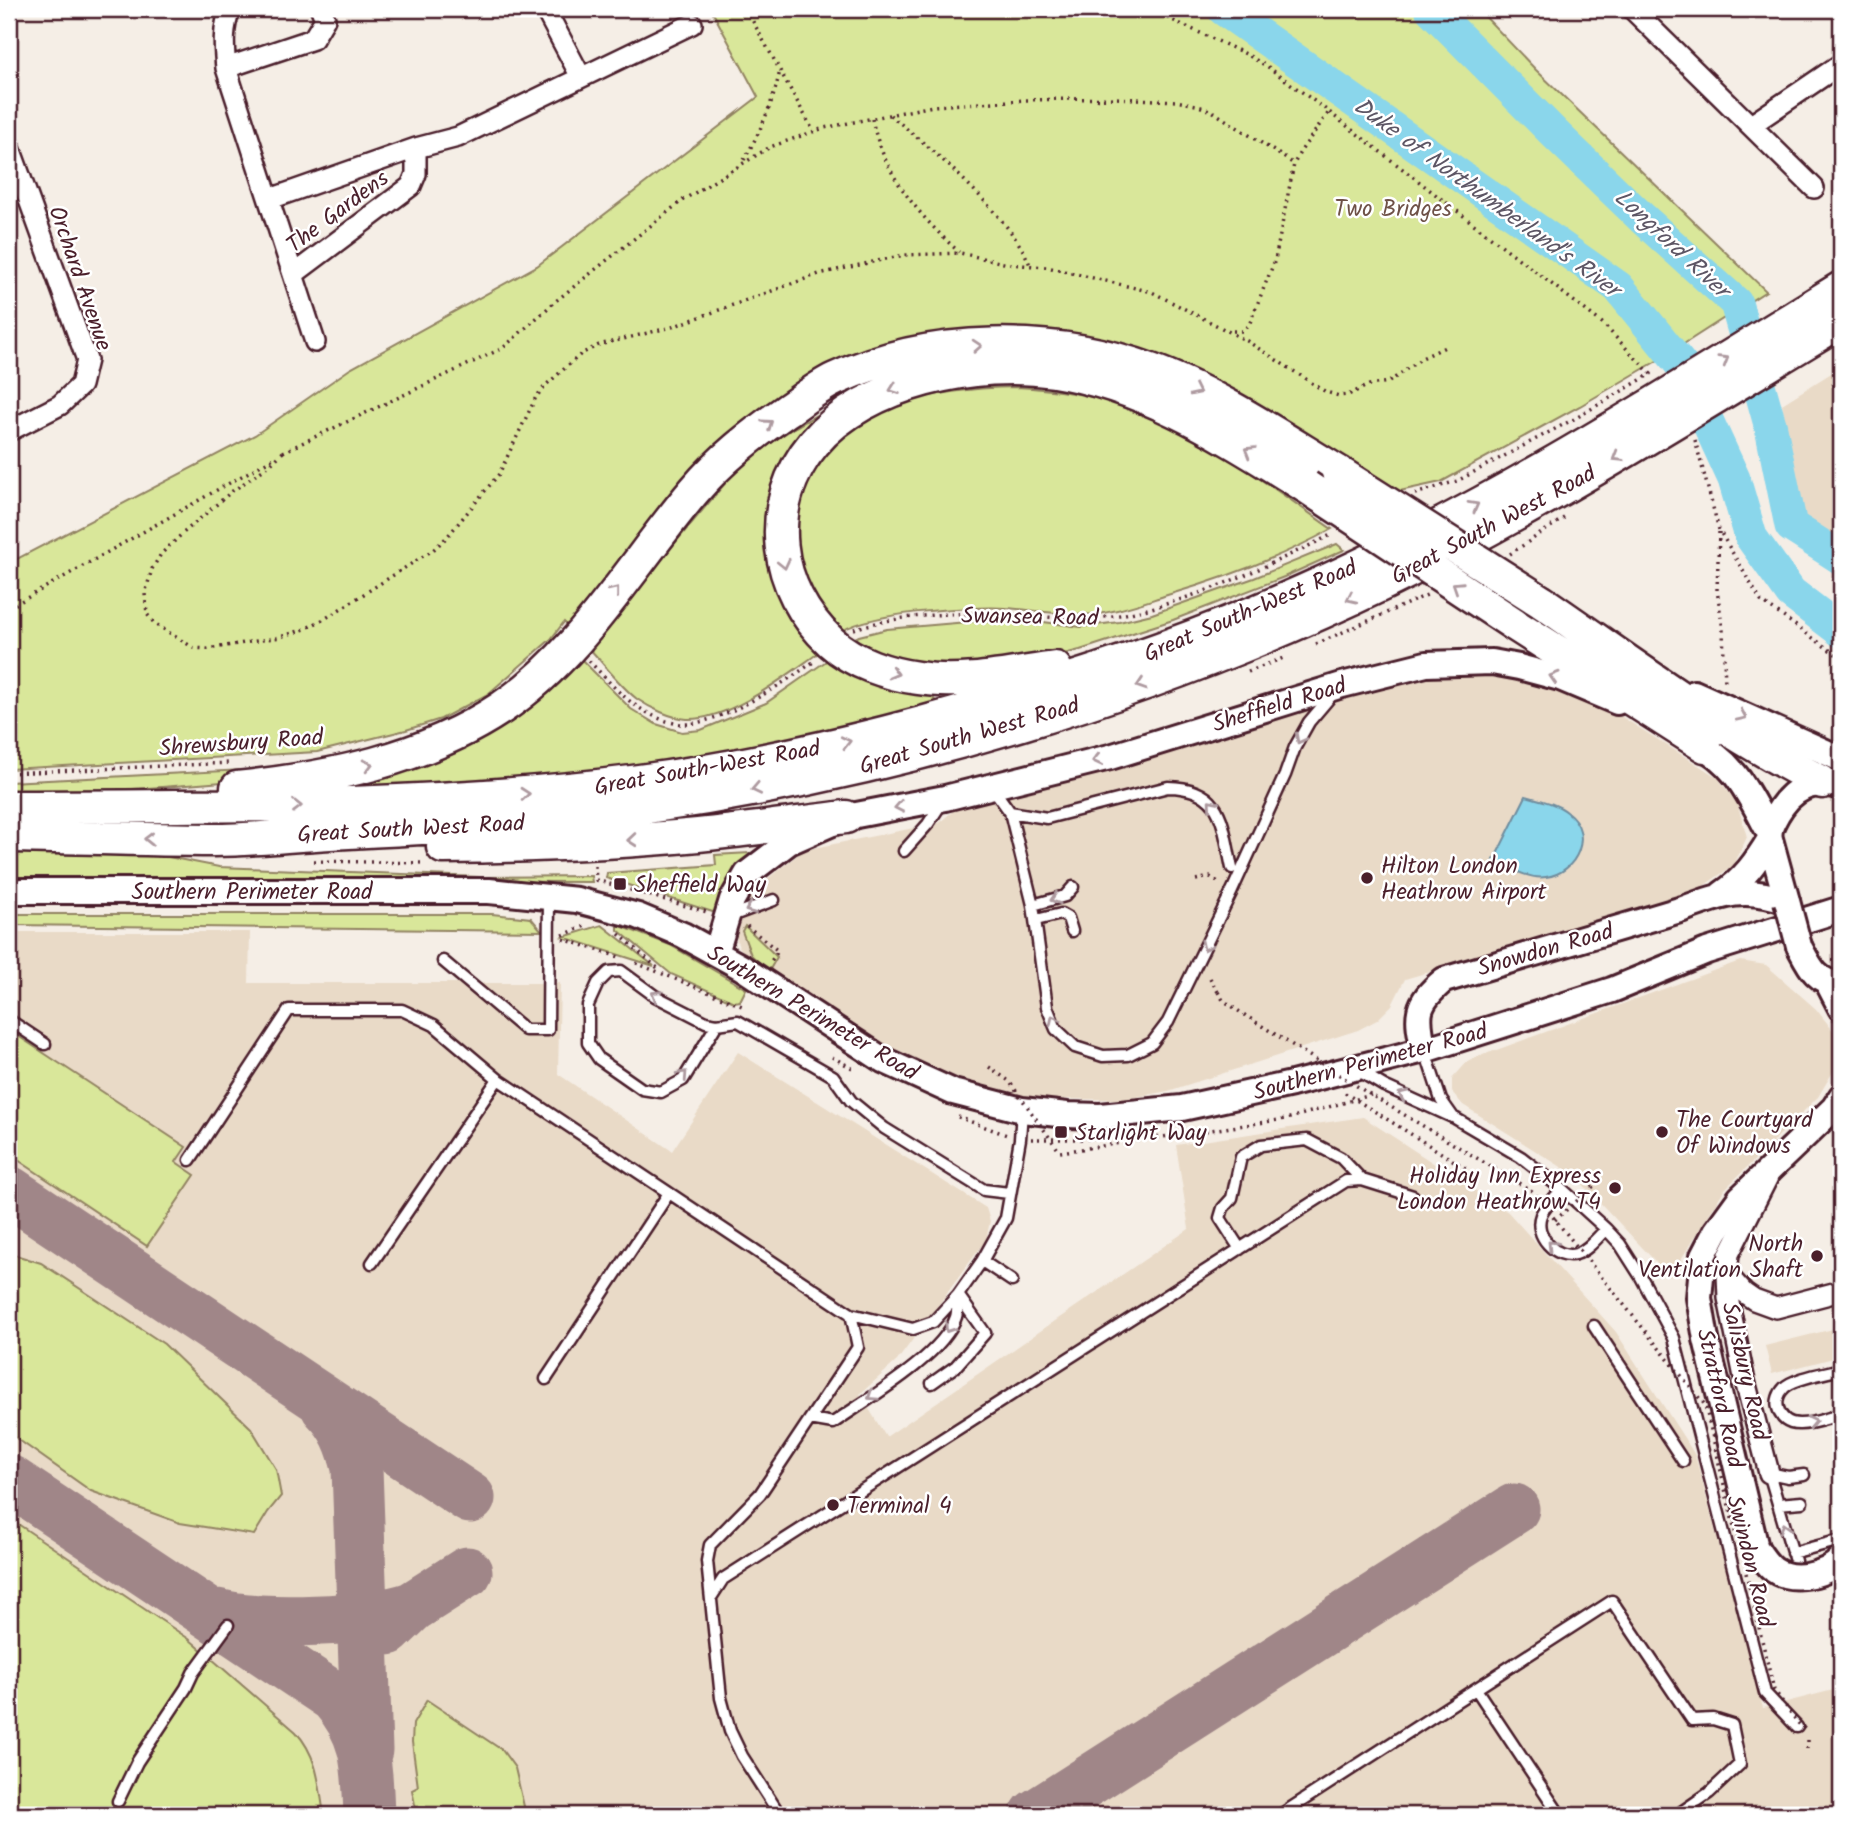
<svg xmlns="http://www.w3.org/2000/svg" width="1850" height="1824" viewBox="0 0 1850 1824" font-family="Kalam,sans-serif">
	<style>
		.built { fill: #e9dac7 }
		.green { fill: #d9e79a; stroke: #928362; stroke-width: 2 }
		.water { fill: #8ad6eb; stroke: #708d9e; stroke-width: 2 }
		.lines { fill: none; stroke-linecap: round; stroke-linejoin: round }
		.river { stroke: #8ad6eb; stroke-width: 33 }
		.taxiway { stroke: #a08688; stroke-width: 51 }
		.service-casing { stroke: #4a1f2b; stroke-width: 15 }
		.minor-casing { stroke: #4a1f2b; stroke-width: 24 }
		.tertiary-casing { stroke: #4a1f2b; stroke-width: 30 }
		.trunk-casing { stroke: #4a1f2b; stroke-width: 37 }
		.path { stroke: #4a1f2b; stroke-width: 3.5; stroke-dasharray: 2 5; stroke-linecap: butt }
		.service { stroke: #fff; stroke-width: 10 }
		.minor { stroke: #fff; stroke-width: 19 }
		.tertiary { stroke: #fff; stroke-width: 24 }
		.trunk { stroke: #fff; stroke-width: 32 }
		.tertiary-bridge-casing { stroke: #4a1f2b; stroke-width: 30; stroke-linecap: butt }
		.trunk-bridge-casing { stroke: #4a1f2b; stroke-width: 37; stroke-linecap: butt }
		.path-bridge { stroke: #4a1f2b; stroke-width: 3.5; stroke-dasharray: 2 5; stroke-linecap: butt }
		.tertiary-bridge { stroke: #fff; stroke-width: 24 }
		.trunk-bridge { stroke: #fff; stroke-width: 32 }
		.oneway { stroke: #ae9aa0 }
		.poi-dot { fill: #4a1f2b; stroke: #fff; stroke-width: 2.5 }
		.labels { text-anchor: middle; stroke-width: 5; stroke-linejoin: round; paint-order: stroke }
		.park-label { font-size: 23px; fill: #6e5147; stroke: #fff }
		.street-label { font-size: 23px; fill: #4a1f2b; stroke: #fff }
		.poi-label { font-size: 23px; fill: #4a1f2b; stroke: #fff; text-anchor: start }
		.water-label { font-size: 24px; font-style: italic; fill: #5d5665; stroke: #fff }
	</style>
	<rect width="100%" height="100%" fill="#f5eee6"/>
	<filter id="ink" filterUnits="userSpaceOnUse"><feTurbulence type="fractalNoise" baseFrequency=".0143" numOctaves="2"/><feDisplacementMap in="SourceGraphic" scale="14" xChannelSelector="R" yChannelSelector="G"/><feConvolveMatrix kernelMatrix="1 2 1 2 8 2 1 2 1" color-interpolation-filters="sRGB"/></filter>
	<g filter="url(#ink)">
		<path class="built" d="M1841 367V544L1802 520 1782 404Z
			M1474 670 1526 678 1577 696 1622 717 1717 777 1737 803 1747 837 1734 865 1690 895 1405 979 1392 1005 1377 1020 1358 1030 1168 1091 1125 1099H1037L998 1093 945 1079 892 1054 750 961 738 945 734 923 747 895 804 850 939 823 953 811 1365 690 1425 675Z
			M9 932H250L249 983H560L558 1074 672 1151 738 1052 986 1208 990 1221 986 1240 897 1361 860 1394 886 1437 1189 1229 1176 1145 1363 1117 1508 1212 1616 1332 1695 1455 1763 1708 1841 1688V1815H9Z
			M1740 961 1766 965 1816 1009 1835 1033 1837 1054 1834 1070 1818 1097 1724 1190 1670 1277 1574 1175 1463 1105 1452 1092V1079L1469 1060Z
			M1841 1327V1356L1772 1374 1765 1346Z"/>
		<path class="green" d="M711 9H1478L1536 70 1766 291 1662 358 1580 406 1441 482 1386 494 1063 342 812 386 575 633 564 622 551 639 488 694 441 719 406 730 317 752 9 769V563L255 435 350 369 537 266 758 97Z
			M1017 387C1051 389 1085 393 1118 404 1196 430 1265 482 1332 529 1278 559 1222 579 1164 596 1142 603 1120 611 1097 614 1074 617 1032 610 1007 608 971 606 862 612 836 635 827 622 814 610 807 596 800 584 799 564 796 549 792 528 795 508 803 487 834 404 940 388 1017 387Z
			M861 391 776 504 820 650 817 654C784 677 730 720 687 719 671 718 650 708 637 699 619 685 604 664 588 647L737 469C778 434 814 416 861 391Z
			M1337 544 1344 550 1284 577 1173 620 1080 650 992 672 960 676 845 643 859 636 887 629 979 621H1036L1081 627 1119 622 1152 614 1254 578Z
			M564 641 567 643C530 677 494 709 448 732 375 768 291 776 211 783 144 789 76 793 9 795V782L306 767C380 753 457 734 516 685 533 671 548 655 564 641Z
			M832 657 928 692 938 704 936 709 625 777 368 790 372 780 580 658 631 709 656 724 682 732 701 730 766 703Z
			M9 851 153 854 219 867 480 877 591 876 592 882 9 881Z
			M767 852 719 914 606 878 607 873 716 865 715 855Z
			M9 914H492L531 918 542 931 9 925Z
			M602 925 654 966 563 937Z
			M618 925 670 945 746 989 740 1001 734 1002 671 974 618 930Z
			M745 926 777 957 769 971 751 955 742 931Z
			M9 1030 186 1147 176 1162 195 1175 147 1246 9 1154Z
			M9 1253 41 1263 164 1344 251 1428 276 1469 281 1496 268 1512 254 1535 180 1523 91 1491 9 1433Z
			M9 1518 189 1639 296 1732C318 1757 319 1784 324 1815H9Z
			M427 1700 502 1750 515 1768 526 1815H417L412 1790 418 1787 412 1742 413 1724Z"/>
		<path class="water" d="M1526 796C1539 800 1556 803 1567 812 1595 833 1577 873 1546 877 1528 880 1509 867 1494 860Z"/>
		<g class="lines">
			<path class="river" d="M1223 9 1618 287 1682 366 1734 479 1751 537 1791 593 1841 631
				M1431 9 1554 133 1642 218 1736 303 1771 428 1791 526 1841 558"/>
			<path class="taxiway" d="M9 1191 470 1498
				M326 1407C344 1425 351 1443 357 1468L367 1750
				M9 1480 334 1697C368 1735 367 1767 369 1815
				M217 1614C257 1626 374 1621 412 1607
				M388 1630 412 1607 467 1572
				M1035 1815 1514 1509"/>
			<defs>
				<path id="service" d="M992 790 997 794 1010 812 1033 905 1047 1007 1056 1029 1075 1047 1103 1056 1128 1055 1152 1043 1168 1022 1232 891 1285 775 1295 747 1309 722 1331 696
					M1010 812 1047 818 1168 787C1224 788 1222 823 1232 868
					M904 851 928 824 943 801
					M1033 905 1065 896 1073 887
					M731 916 774 900
					M1036 920 1061 914 1068 918 1072 931
					M443 961 525 1030H548L549 896
					M9 1020 45 1044
					M717 1024 683 1080 661 1092 642 1089 599 1059 588 1043V1005L598 983 609 972 621 971 655 996 706 1022 717 1024 738 1021 833 1076 851 1101 884 1128 984 1190 1009 1193
					M1425 1051 1441 1100 1453 1117 1521 1157 1562 1189 1606 1229 1620 1244 1641 1277 1674 1338 1765 1693 1797 1727
					M1359 1071 1384 1086 1452 1117
					M190 1160 289 1010H402L434 1025 498 1079 851 1314 858 1347 760 1494 710 1545 707 1561 721 1698 730 1731 742 1756 780 1815
					M1562 1189C1556 1197 1545 1206 1541 1215 1533 1235 1556 1260 1576 1254 1588 1250 1597 1238 1606 1229
					M1240 1249 1220 1218 1223 1208 1232 1198 1241 1157 1261 1145 1307 1140 1341 1158 1362 1180
					M982 1261 1012 1281
					M372 1263 498 1079
					M851 1314 913 1329 933 1322 958 1295 982 1261 1006 1218 1020 1139 1022 1111
					M1594 1326 1683 1461
					M546 1379 669 1193
					M932 1383 956 1366 985 1333 958 1295
					M1836 1416C1818 1421 1785 1435 1778 1408 1776 1401 1779 1393 1784 1388 1793 1378 1827 1373 1841 1369
					M810 1419 833 1423C866 1400 943 1356 956 1317 958 1311 957 1302 958 1295
					M1778 1504 1802 1502
					M1792 1553 1841 1540
					M1795 1561 1769 1473 1788 1477 1804 1475
					M712 1596 723 1579 1346 1181 1362 1180 1413 1196
					M1476 1689 1560 1815
					M118 1801 137 1762 186 1688 193 1673 228 1625
					M1280 1815 1612 1601 1692 1720 1713 1719 1732 1725 1740 1764 1709 1793 1677 1815"/>
				<path id="minor" d="M231 9C222 26 224 49 226 68L315 342
					M545 9 581 77
					M1632 9 1814 188
					M226 68 313 39 325 19 321 9
					M1751 125 1841 64
					M9 145 87 360 81 385 60 405 9 431
					M270 199 416 148 458 137 692 24
					M294 274 411 186 416 174V148
					M1768 1177 1729 1254 1727 1274 1728 1298 1744 1377 1769 1473
					M1727 1274 1744 1293 1754 1300 1776 1308 1841 1291"/>
				<path id="tertiary" d="M1694 693 1841 759
					M1690 739C1735 762 1746 789 1769 832
					M9 891H489L577 900 638 916 683 935 741 967 883 1060 953 1092 1022 1110 1067 1115 1100 1116 1182 1108 1292 1084 1424 1050 1612 990 1707 951 1841 909
					M1722 894C1744 879 1756 862 1770 839
					M1787 901 1770 839C1768 830 1772 823 1777 814 1793 787 1811 780 1841 786
					M1799 946C1810 967 1816 982 1841 985
					M716 953 732 900 747 874 789 842 846 817 945 798 1110 757 1342 685 1426 664 1492 662 1519 667 1560 678 1617 702
					M1828 983 1841 1008
					M1424 1050C1416 1015 1415 1004 1444 980L1683 909C1724 894 1745 886 1787 901
					M1756 1548 1706 1339 1699 1298 1703 1256 1716 1231 1740 1198 1834 1108 1841 1097"/>
				<path id="trunk" d="M1542 602C1634 665 1722 732 1822 782
					M1514 624 1705 746
					M1055 668C1011 674 963 685 918 678 888 674 854 663 831 642 774 589 762 505 814 443 865 382 978 359 1054 371 1149 386 1227 438 1307 487
					M237 788C329 778 423 760 501 708 581 655 632 564 694 491 721 459 752 435 786 411 802 400 818 387 835 379 930 335 1053 334 1151 370 1215 393 1280 437 1338 472
					M9 807C217 806 425 808 632 782 765 765 895 733 1022 694 1119 665 1214 631 1306 590 1492 508 1669 394 1841 288
					M9 836C77 837 145 840 213 840 252 840 291 835 330 833 434 828 538 822 641 808 898 772 1152 695 1385 583 1543 506 1691 411 1841 321
					M443 847C528 846 613 843 698 835 747 830 797 823 846 817"/>
			</defs>
			<use href="#service" class="service-casing"/>
			<use href="#minor" class="minor-casing"/>
			<use href="#tertiary" class="tertiary-casing"/>
			<use href="#trunk" class="trunk-casing"/>
			<path class="path" d="M746 9 814 132
				M1148 9 1246 54 1268 67 1329 112 1602 323 1651 374 1574 419 1457 481 1415 494
				M890 115C930 147 1013 219 1030 265
				M872 119C883 173 918 215 959 252
				M744 160C760 132 774 101 780 70
				M1233 331H1242L1249 325 1275 260 1294 164 1300 152 1329 112
				M1695 440 1719 530 1761 601 1841 658
				M283 452 270 465 231 492 182 534 161 554 152 569 145 594 147 614 154 623 176 637 194 648 208 649 280 637 305 629 326 618 433 550 447 537 499 474 536 397 546 385 581 354 599 345 672 327 819 274 904 255 960 253 1008 264 1047 267 1152 292 1247 341 1326 392 1339 396 1348 395 1369 385 1389 382 1422 358 1445 347
				M283 452 503 348 557 300 683 200 770 147 824 128 933 106 1025 100 1116 98 1176 101 1196 105 1212 111 1294 164
				M1719 532 1717 590 1723 630 1725 685
				M1510 554 1567 516
				M9 608 277 456
				M854 629C896 615 958 612 1002 614 1032 615 1063 620 1093 618 1167 614 1266 567 1333 534
				M1316 644 1427 595
				M589 661C608 680 625 702 650 714 659 719 670 723 681 724 719 726 786 682 816 660
				M1248 672 1283 658
				M9 773 230 763
				M314 861 426 863
				M595 866 596 880 707 912
				M1196 880 1210 877 1220 883
				M747 926 778 951 771 961
				M619 934 661 971
				M563 935 588 925
				M563 939 619 957
				M636 963 742 1006
				M1210 978 1218 992
				M832 1057 856 1070
				M1345 1093 1467 1169
				M958 1117 1007 1135
				M1031 1139H1104
				M1807 1749V1737"/>
			<use href="#service" class="service"/>
			<use href="#minor" class="minor"/>
			<use href="#tertiary" class="tertiary"/>
			<use href="#trunk" class="trunk"/>
			<defs>
				<path id="tertiary-bridge" d="M1787 901 1799 946
					M1756 1548C1761 1556 1766 1564 1774 1570 1793 1583 1827 1575 1841 1559"/>
				<path id="trunk-bridge" d="M1338 472 1542 602
					M1307 487 1514 624"/>
			</defs>
			<use href="#tertiary-bridge" class="tertiary-bridge-casing"/>
			<use href="#trunk-bridge" class="trunk-bridge-casing"/>
			<path class="path-bridge" d="M1218 992 1223 1000 1240 1012 1371 1095 1532 1191 1705 1405 1737 1539
				M989 1067 1009 1081 1060 1152 1286 1119 1371 1095
				M1555 1220 1594 1186
				M1746 1573 1774 1690 1798 1723 1807 1731"/>
			<use href="#tertiary-bridge" class="tertiary-bridge"/>
			<use href="#trunk-bridge" class="trunk-bridge"/>
		</g>
		<defs><path id="oneway-chevron" d="M-2-3.5L2.5 0L-2 3.5" fill="none" stroke-width="1.6" stroke-linecap="round" stroke-linejoin="round" transform="scale(1.75)"/></defs>
		<g class="oneway">
			<use href="#oneway-chevron" transform="translate(977 346) rotate(-4)"/>
			<use href="#oneway-chevron" transform="translate(1724 360) rotate(-31)"/>
			<use href="#oneway-chevron" transform="translate(894 389) rotate(160)"/>
			<use href="#oneway-chevron" transform="translate(1196 391) rotate(26)"/>
			<use href="#oneway-chevron" transform="translate(768 424) rotate(-35)"/>
			<use href="#oneway-chevron" transform="translate(1249 451) rotate(-149)"/>
			<use href="#oneway-chevron" transform="translate(1617 457) rotate(149)"/>
			<use href="#oneway-chevron" transform="translate(1474 506) rotate(-29)"/>
			<use href="#oneway-chevron" transform="translate(784 564) rotate(77)"/>
			<use href="#oneway-chevron" transform="translate(1457 586) rotate(-147)"/>
			<use href="#oneway-chevron" transform="translate(615 591) rotate(-52)"/>
			<use href="#oneway-chevron" transform="translate(1351 598) rotate(155)"/>
			<use href="#oneway-chevron" transform="translate(894 673) rotate(15)"/>
			<use href="#oneway-chevron" transform="translate(1554 677) rotate(-163)"/>
			<use href="#oneway-chevron" transform="translate(1141 685) rotate(162)"/>
			<use href="#oneway-chevron" transform="translate(1742 716) rotate(24)"/>
			<use href="#oneway-chevron" transform="translate(1300 739) rotate(118)"/>
			<use href="#oneway-chevron" transform="translate(846 742) rotate(-13)"/>
			<use href="#oneway-chevron" transform="translate(1097 760) rotate(167)"/>
			<use href="#oneway-chevron" transform="translate(368 765) rotate(-14)"/>
			<use href="#oneway-chevron" transform="translate(756 789) rotate(168)"/>
			<use href="#oneway-chevron" transform="translate(525 794) rotate(-5)"/>
			<use href="#oneway-chevron" transform="translate(1212 804) rotate(-131)"/>
			<use href="#oneway-chevron" transform="translate(297 806)"/>
			<use href="#oneway-chevron" transform="translate(899 807) rotate(169)"/>
			<use href="#oneway-chevron" transform="translate(149 839) rotate(-179)"/>
			<use href="#oneway-chevron" transform="translate(632 840) rotate(175)"/>
			<use href="#oneway-chevron" transform="translate(1055 899) rotate(162)"/>
			<use href="#oneway-chevron" transform="translate(750 909) rotate(159)"/>
			<use href="#oneway-chevron" transform="translate(1206 946) rotate(115)"/>
			<use href="#oneway-chevron" transform="translate(656 995) rotate(-148)"/>
			<use href="#oneway-chevron" transform="translate(1054 1020) rotate(-115)"/>
			<use href="#oneway-chevron" transform="translate(683 1075) rotate(-48)"/>
			<use href="#oneway-chevron" transform="translate(1403 1095) rotate(-156)"/>
			<use href="#oneway-chevron" transform="translate(1552 1245) rotate(-134)"/>
			<use href="#oneway-chevron" transform="translate(949 1328) rotate(124)"/>
			<use href="#oneway-chevron" transform="translate(872 1396) rotate(146)"/>
			<use href="#oneway-chevron" transform="translate(1812 1422) rotate(-13)"/>
			<use href="#oneway-chevron" transform="translate(1785 1528) rotate(-106)"/>
		</g>
	</g>
	<g class="poi-dot">
		<circle cx="1367" cy="878" r="7"/>
		<rect x="613" y="877" width="14" height="14" rx="3.5"/>
		<rect x="1054" y="1125" width="14" height="14" rx="3.5"/>
		<circle cx="1662" cy="1132" r="7"/>
		<circle cx="1615" cy="1188" r="7"/>
		<circle cx="1817" cy="1256" r="7"/>
		<circle cx="833" cy="1505" r="7"/>
	</g>
	<g class="labels">
		<g class="park-label">
			<text x="1393" y="216">Two Bridges</text>
		</g>
		<g class="street-label">
			<text transform="translate(337 211) rotate(-37)" y="8">The Gardens</text>
			<text transform="translate(81 278) rotate(71)" y="8">Orchard Avenue</text>
			<text transform="translate(1493 524) rotate(-28)" y="8">Great South West Road</text>
			<text transform="translate(1250 610) rotate(-23)" y="8">Great South-West Road</text>
			<text transform="translate(1030 616) rotate(1)" y="8">Swansea Road</text>
			<text transform="translate(1279 704) rotate(-17)" y="8">Sheffield Road</text>
			<text transform="translate(969 735) rotate(-16)" y="8">Great South West Road</text>
			<text transform="translate(241 742) rotate(-4)" y="8">Shrewsbury Road</text>
			<text transform="translate(707 767) rotate(-10)" y="8">Great South-West Road</text>
			<text transform="translate(411 828) rotate(-3)" y="8">Great South West Road</text>
			<text x="252" y="899">Southern Perimeter Road</text>
			<text transform="translate(1545 949) rotate(-16)" y="8">Snowdon Road</text>
			<text transform="translate(813 1012) rotate(31)" y="8">Southern Perimeter Road</text>
			<text transform="translate(1370 1061) rotate(-15)" y="8">Southern Perimeter Road</text>
			<text transform="translate(1746 1371) rotate(77)" y="8">Salisbury Road</text>
			<text transform="translate(1721 1398) rotate(77)" y="8">Stratford Road</text>
			<text transform="translate(1751 1561) rotate(76)" y="8">Swindon Road</text>
		</g>
		<g class="poi-label">
			<text x="1381" y="873">Hilton London<tspan x="1381" dy="26">Heathrow Airport</tspan></text>
			<text x="634" y="892">Sheffield Way</text>
			<text x="1676" y="1127">The Courtyard<tspan x="1676" dy="26">Of Windows</tspan></text>
			<text x="1075" y="1140">Starlight Way</text>
			<text x="1601" y="1183" text-anchor="end">Holiday Inn Express<tspan x="1601" dy="26">London Heathrow T4</tspan></text>
			<text x="1803" y="1251" text-anchor="end">North<tspan x="1803" dy="26">Ventilation Shaft</tspan></text>
			<text x="847" y="1513">Terminal 4</text>
		</g>
		<g class="water-label">
			<text transform="translate(1487 197) rotate(36)" y="8">Duke of Northumberland's River</text>
			<text transform="translate(1672 243) rotate(43)" y="8">Longford River</text>
		</g>
	</g>
	<rect width="1850" height="1824" fill="none" stroke="#fff" stroke-width="35"/>
	<rect x="18" y="18" width="1815" height="1789" fill="none" stroke="#4a1f2b" stroke-width="2.5" filter="url(#ink)"/>
</svg>
